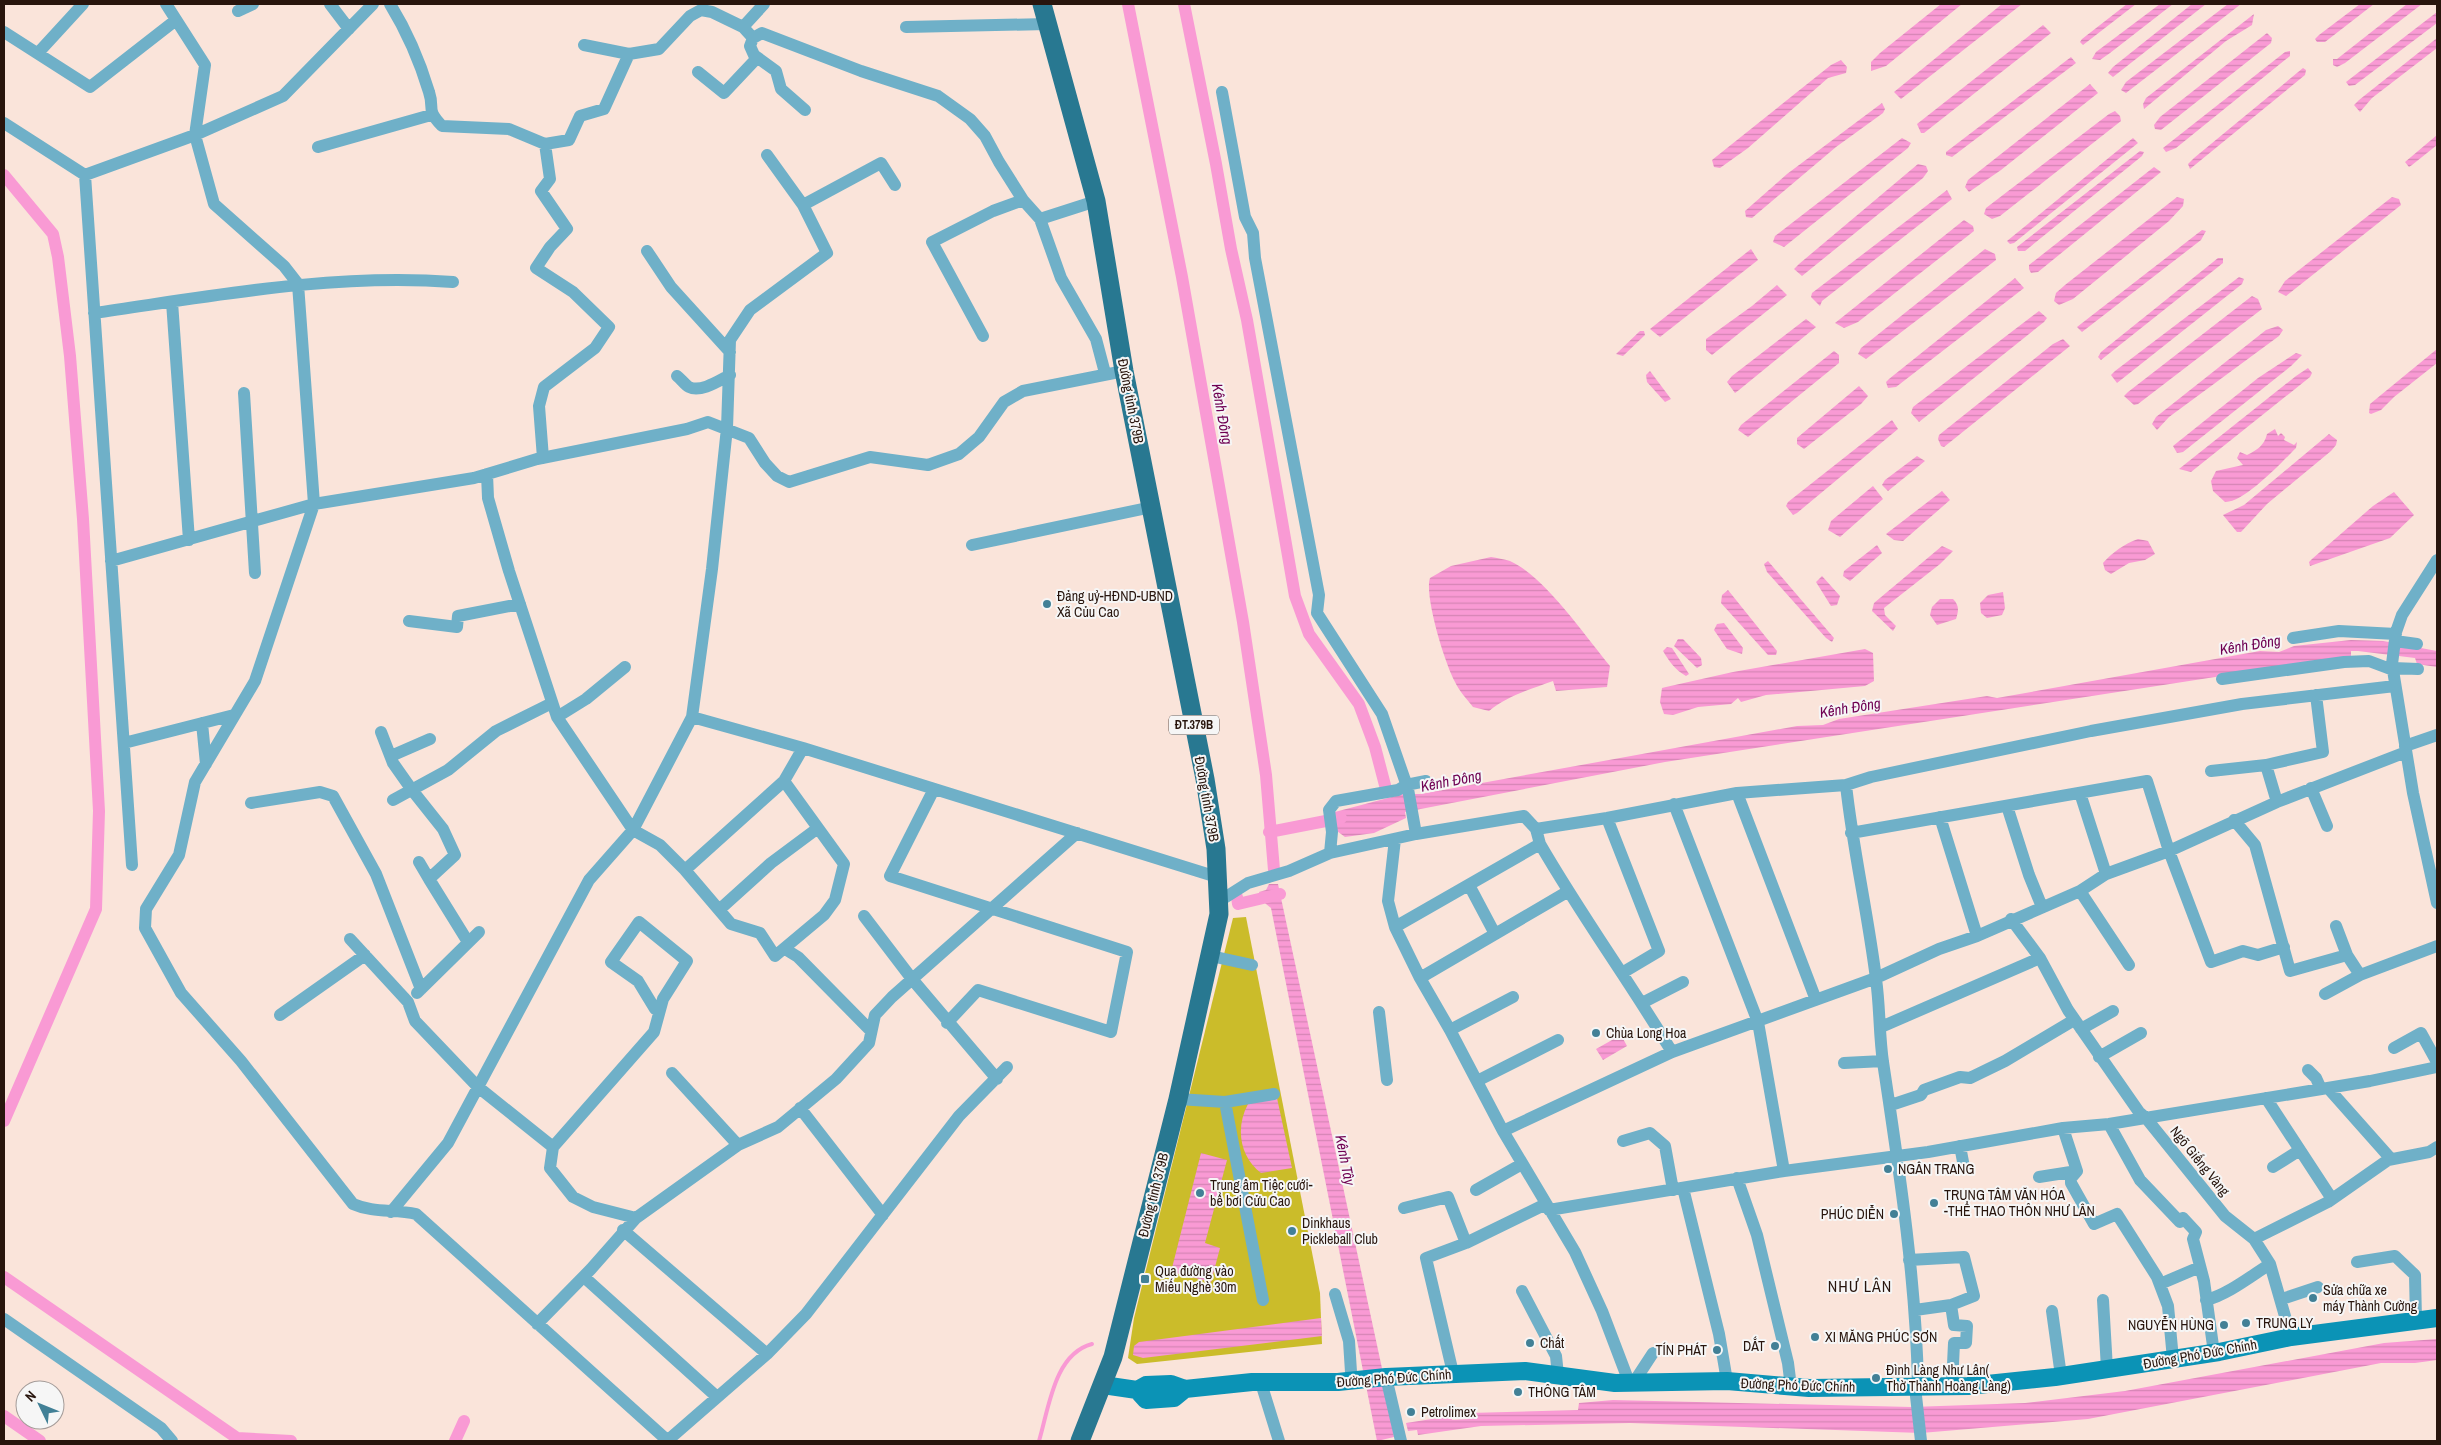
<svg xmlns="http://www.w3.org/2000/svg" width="2441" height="1445" viewBox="0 0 2441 1445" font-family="'Archivo Narrow',sans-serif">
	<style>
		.pitch { fill: #cbbc2a }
		.water { fill: url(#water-rules) }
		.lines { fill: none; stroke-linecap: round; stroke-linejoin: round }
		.stream { stroke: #f99ad4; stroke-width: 4 }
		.canal { stroke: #f99ad4; stroke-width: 12 }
		.minor { stroke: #6fb0c8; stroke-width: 12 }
		.secondary { stroke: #0b93b6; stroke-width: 18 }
		.primary { stroke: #287891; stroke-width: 19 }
		.poi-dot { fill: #428096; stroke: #f6f6f6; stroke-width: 2 }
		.labels { text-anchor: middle; stroke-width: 4; stroke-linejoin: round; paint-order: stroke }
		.shield { fill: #f6f6f6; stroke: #665853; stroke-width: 1 }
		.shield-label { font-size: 12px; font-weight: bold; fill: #28150d }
		.street-label { font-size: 14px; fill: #28150d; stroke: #f6f6f6 }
		.poi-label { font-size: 14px; fill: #28150d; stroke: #f6f6f6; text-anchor: start }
		.water-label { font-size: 15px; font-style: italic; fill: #6f0052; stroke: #f6f6f6 }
		.quarter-label { font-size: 16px; letter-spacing: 1px; fill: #28150d; stroke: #f6f6f6 }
	</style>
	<defs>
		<pattern id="water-rules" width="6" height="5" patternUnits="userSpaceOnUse" patternTransform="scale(1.25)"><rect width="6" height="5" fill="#f99ad4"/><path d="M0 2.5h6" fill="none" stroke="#d584b5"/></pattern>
	</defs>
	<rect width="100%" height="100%" fill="#fae4da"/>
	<path class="pitch" d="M1246 917 1320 1293 1322 1344 1137 1364 1128 1358 1134 1318 1233 918Z"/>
	<path class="water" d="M1941 4H1962L1886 66 1871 71V62L1880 53Z
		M2002 4H2022L1901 99 1894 92Z
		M2127 4H2136L2083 45 2080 42 2082 39Z
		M2160 4H2173L2110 53 2100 60 2092 59 2096 52Z
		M2192 4H2206L2113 77 2108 73 2113 67Z
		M2228 4H2241L2126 93 2121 90 2126 82Z
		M2360 4H2374L2325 42H2317L2315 39 2319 35Z
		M2407 4H2422L2345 63 2337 67 2333 65V59H2337Z
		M2437 12V23L2355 85 2349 86 2346 82Z
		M2254 14 2252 25 2226 41 2144 109 2143 104 2146 98Z
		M2043 25 2051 33 1924 133H1921L1917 124Z
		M2267 33 2272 38 2271 43 2161 130 2155 129 2154 125 2160 117Z
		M2437 38V48L2372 98 2360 112 2354 105 2359 100Z
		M2290 51V56L2176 148 2166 152 2163 148 2285 52Z
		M2071 57 2076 63 1952 157 1946 155V152Z
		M1841 60 1847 67 1846 73 1828 78 1748 148 1720 168 1714 167 1712 160 1831 65Z
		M2303 68 2306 70 2305 75 2190 169 2188 164 2194 158Z
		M2090 84 2098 93 2001 170 1969 192 1965 187 1968 180Z
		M1882 103 1885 109 1883 113 1836 147 1752 218 1746 217 1745 211 1787 174Z
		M2115 111 2120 116 2121 121 2000 216 1992 219 1984 214 1986 208 2109 114Z
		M2437 135V145L2412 165 2409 167 2405 162Z
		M1902 138 1911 143 1908 148 1784 247 1773 242 1775 236Z
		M2133 138 2138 143 2014 243 2010 244 2007 241Z
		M2140 151 2144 152 2142 156 2025 251H2018L2017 247Z
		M1918 164 1926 166 1928 171 1923 178 1802 276 1794 269 1799 264Z
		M2154 167 2161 172 2038 272 2031 273 2029 269V265Z
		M1947 190 1952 199 1822 301 1820 306 1811 297 1812 293Z
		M2177 197 2184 199 2183 206 2169 221 2073 299 2059 305 2054 301 2056 293 2065 285Z
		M2392 197 2399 199 2401 205 2286 296 2278 292 2285 281Z
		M1964 220 1973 226 1974 231 1858 322 1844 328 1835 323Z
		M2202 230 2206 231 2201 240 2082 332 2077 327Z
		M1751 249 1758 260 1660 337 1650 329Z
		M1985 249 1995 254 1996 260 1866 359 1858 354 1861 348Z
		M2218 258H2223V263L2101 360 2098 357 2101 352Z
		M2239 277 2244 279 2242 284 2117 383 2111 375 2115 371Z
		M2015 278 2024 288 1896 387 1888 388 1886 382 1889 379Z
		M1777 285 1787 295 1712 355 1706 350V339L1752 306Z
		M2252 296 2258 299 2262 309 2138 404 2134 405 2124 396 2128 392Z
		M2039 311 2047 318 2044 322 1919 422 1911 413 1913 407Z
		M1806 319 1816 327 1739 390 1735 393 1727 382 1732 376Z
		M2278 326 2283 330 2279 336 2169 417 2157 430 2152 424 2156 417 2266 330Z
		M1640 331H1644L1645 335 1623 356 1616 354Z
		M2063 339 2070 346 1944 447 1941 446 1938 439 1939 435 2053 344Z
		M2437 349V363L2394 397 2381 410 2371 414 2369 413 2370 404Z
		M1834 351 1839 355V363L1748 437 1738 430 1741 425Z
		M2296 353 2302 355 2291 366 2183 452 2177 453 2173 446 2258 378Z
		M2308 368 2312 373 2310 377 2191 472 2179 469 2296 376Z
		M1650 371 1671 399 1665 402 1647 382 1646 375Z
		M1859 386 1868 396 1861 404 1804 449 1797 444V438Z
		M1892 420 1898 429 1797 513 1793 515 1786 506 1788 502Z
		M2275 429 2278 436 2281 433 2285 437 2284 440 2294 445 2297 442 2296 448C2282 462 2244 503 2225 502L2213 491 2211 481 2216 471 2243 465 2237 458 2240 452 2247 455C2257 450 2264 446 2267 434Z
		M2329 434 2337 440 2336 445 2331 451 2267 504 2241 532H2237L2223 515 2244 505Z
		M1917 456 1925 461 1888 491 1882 485 1885 480Z
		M1873 486 1883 499 1840 537 1828 530 1831 521Z
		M1942 491 1950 500 1903 541 1894 540 1886 534Z
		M2394 492 2414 515 2390 538 2310 566 2309 562 2312 559 2373 506Z
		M2138 539 2148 541 2155 554 2145 560 2129 563 2111 574 2105 570 2103 563C2113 552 2124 544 2138 539Z
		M1877 545 1882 553 1850 581 1843 576 1844 571Z
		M1942 546 1953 551 1940 564 1884 608 1885 615 1896 626 1893 631 1872 611 1874 603Z
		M1491 557C1497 558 1504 559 1510 561 1544 576 1586 637 1610 666L1607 687 1556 691 1553 681C1531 689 1507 696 1489 711L1473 707C1467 699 1459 691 1455 682 1445 664 1424 596 1430 578L1451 566Z
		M1768 561 1834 638 1832 642 1826 638 1767 572 1764 564Z
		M1822 576 1840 596 1837 605 1831 606 1816 582Z
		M1728 590 1777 651 1776 655H1768L1721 603 1722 595Z
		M2003 592 2005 608 2002 615 1987 618 1981 613 1980 603 1988 595Z
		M1940 599H1953C1959 605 1959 610 1956 619L1937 625 1930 615 1932 607Z
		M1724 623 1743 648 1742 654 1727 649 1714 630 1717 624Z
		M1678 639H1683L1701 658 1702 665 1697 668 1674 646Z
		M2351 640 2383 641 2437 651V667L2417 664 2415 658 2358 651H2351V656L1665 762 1405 812 1406 818 1374 833 1345 837 1337 831 1331 813 1403 794H1421L1797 726 1823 725 1839 719 1987 696 1997 698 2260 651 2279 652 2294 646Z
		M1667 647 1672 648 1689 674 1686 676C1675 670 1669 661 1663 651Z
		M1865 649 1873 653 1874 681 1865 686 1766 695 1741 702 1738 698 1731 704 1698 707 1673 715 1664 714 1660 702 1662 688 1666 687 1733 672Z
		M1269 884H1278L1386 1387 1394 1437 1377 1441 1271 908 1261 900 1259 892 1266 890Z
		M1621 1035 1627 1046 1603 1060 1596 1049Z
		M1277 1098 1292 1168 1261 1173C1240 1157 1235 1128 1248 1104Z
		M1201 1153 1227 1160 1205 1243 1220 1248 1211 1282 1171 1272Z
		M1321 1318 1322 1336 1143 1358 1133 1355 1134 1346 1139 1342Z
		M2437 1339V1360L2415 1363H2381L2088 1419 1921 1433 1630 1423 1481 1426 1418 1435 1417 1430 1408 1431 1406 1423 1451 1416 1452 1420 1469 1419V1413L1578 1410 1579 1403 1613 1400 1912 1407 2025 1403 2125 1391 2384 1343Z"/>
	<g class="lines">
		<path class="stream" d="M1039 1441C1049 1408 1054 1354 1092 1344"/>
		<path class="canal" d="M1128 4 1182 277 1243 622 1266 775 1274 870
			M1184 4 1216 164 1231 249 1247 320 1295 596 1309 634 1359 704 1375 747 1386 789
			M4 175 53 234 58 257 70 356 83 519 99 811 96 909 4 1121
			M1269 832 1341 818
			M1237 897 1238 904 1280 894
			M4 1277 237 1438 291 1441
			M4 1416 40 1441
			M455 1441 464 1421"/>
		<path class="minor" d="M166 4 205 65 195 135 214 204 284 266 298 284 314 504 255 681 195 782 179 855 146 909 145 928 181 993 241 1061 353 1204C373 1213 395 1209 416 1214L668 1441
			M330 4 349 29
			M390 4C406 30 420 62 429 92 435 110 425 108 442 126L509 129 545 144 569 140 580 116 604 109 629 54
			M238 11 253 4
			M743 27 753 38 762 33 861 71 938 96 970 119 985 136 999 162 1023 200
			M906 27 1047 24
			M4 32 90 87 176 20
			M753 38 750 46 754 55 776 71 781 89 805 110
			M584 45 629 54 659 49 690 16 701 10 712 12 743 27 764 4
			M38 53 83 4
			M698 72 724 93 757 58
			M1222 92 1245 217 1253 233 1255 258 1319 595 1317 613 1382 714 1408 789 1416 834
			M4 123 85 175 132 865
			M318 147 431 115
			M767 155 803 205
			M85 175 195 135 283 96 373 4
			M1040 219 1061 278 1096 339 1105 373
			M647 251 671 287 730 352
			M172 302 189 540
			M94 313C213 296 333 273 453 282
			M983 336 932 242 993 211 1023 200 1040 219 1096 201
			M677 376C681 379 685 385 689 387 701 393 720 380 730 375
			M244 393 255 573
			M543 458 539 406 544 387 595 348 609 327 573 292 536 268 550 247 567 229 541 191 550 179 545 144
			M487 474 488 498 509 571 557 717 633 830 660 845 685 870 731 924 760 933 775 956 824 915 835 900 844 864 784 781
			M972 545 1152 507
			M2437 560 2402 615 2396 632 2392 664 2413 793 2437 903
			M111 561 314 504 474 478 537 459 687 429 708 422 749 438 765 463 777 476 789 482 870 457 928 465 959 454 979 437 1004 402 1023 391 1124 371
			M409 621 457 627 458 616 520 604
			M2293 638 2339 631 2396 634
			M2395 641 2417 644
			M2393 668 2418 669
			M2222 679 2344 662 2369 661 2393 670
			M557 717 586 699 625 667
			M692 717 803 748 1217 877
			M202 723 206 764
			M381 732 393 763 412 790 443 829 455 855 429 879 419 862
			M124 743 234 715
			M2405 746 2437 735
			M391 756 430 739
			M2211 771 2266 765
			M1846 785C1853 850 1868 914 1876 979 1880 1007 1879 1035 1883 1062 1899 1169 1916 1278 1918 1386
			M2311 788 2327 826
			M934 789 890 876 1127 952 1111 1032 978 990 947 1023
			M1737 793 1816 1000
			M2080 793 2106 874
			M393 800 448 770 496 731 552 703
			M2277 802 2266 765 2323 752 2316 695
			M251 803 320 792 333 796 376 874 421 989
			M1674 804 1758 1022 1784 1171
			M2007 806 2029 875 2042 907
			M1940 817 1977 936
			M1607 818 1659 951 1622 973
			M2234 820 2255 845 2290 971 2347 955 2360 975 2437 946
			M1851 833 2147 781 2169 851 2211 962 2243 951 2258 955 2284 947
			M1395 839 1388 901 1395 927 1420 978 1450 1030 1503 1131
			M1540 844C1581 915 1629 981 1672 1052
			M1330 853 1332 832 1329 810 1336 801 1398 790 1406 785 1426 781
			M685 870 784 781 803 748
			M429 879 468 942
			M1469 885 1495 934
			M2080 891 2129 965
			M1218 902 1248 883 1289 871 1330 853 1416 834 1524 816 1536 829
			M719 910 771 863 818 828
			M864 916 912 979 997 1079
			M2011 919 2040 958 2068 1010 2139 1112 2146 1118 2225 1216 2254 1239 2270 1264 2291 1337
			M2336 926 2347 955
			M1395 927 1540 844 1536 829 1607 818 1737 793 1846 785 1871 777 2091 731 2242 704 2395 686
			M350 939 408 1002 415 1021 478 1087 553 1147 550 1168 573 1197 593 1207 636 1218
			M785 949 798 957 871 1031
			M1211 956 1252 965
			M1420 978 1567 892
			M417 993 479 932
			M2325 994 2360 975
			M1642 1003 1683 982
			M1379 1012 1387 1080
			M280 1015 365 955
			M1881 1027 2040 958
			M2081 1029 2113 1011
			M1450 1030 1513 997
			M2394 1048 2421 1033 2437 1062
			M2099 1057 2141 1033
			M1844 1063 1883 1061
			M2308 1070 2316 1078 2321 1089
			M672 1073 738 1145
			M1477 1081 1558 1040
			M2328 1088 2391 1159
			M2266 1098 2332 1199
			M1178 1099 1225 1102 1263 1300
			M1225 1102 1274 1094
			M1891 1105 1921 1095 1924 1090 1960 1077 1970 1078 2005 1061 2074 1020
			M800 1108 883 1215
			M2109 1124 2140 1180 2180 1222 2183 1218 2196 1232 2193 1239 2204 1281 2214 1353
			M2063 1128 2077 1171 2071 1178V1183L2094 1224 2117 1214 2157 1277 2168 1306 2173 1359
			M1623 1141 1650 1133 1665 1146 1673 1190
			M1960 1146 1964 1167
			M553 1147 654 1032 663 999 687 961 639 922 611 962 638 981 655 1009
			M2273 1167 2300 1150
			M2039 1177 2077 1171
			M1737 1178 1757 1235 1788 1363 1791 1387
			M1683 1188 1719 1334 1727 1381
			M1476 1190 1522 1164
			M1404 1208 1448 1197 1466 1243
			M1549 1210 1784 1171 1928 1152 2063 1128 2109 1124 2370 1081 2437 1067
			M391 1212 448 1143 589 880 633 830 692 717 712 569 727 428 730 340 750 310 827 253 803 205 881 163 895 185
			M623 1230 767 1354
			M2254 1239 2328 1202 2388 1160 2429 1152 2437 1147
			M1909 1260 1964 1257 1974 1296 1951 1305 1954 1325 1967 1326 1966 1343H1954L1952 1386
			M2357 1262 2395 1256 2415 1275 2416 1320
			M584 1277 717 1397
			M2160 1284 2200 1267
			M1522 1291 1556 1356 1558 1375
			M1335 1294 1349 1341 1351 1372
			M2282 1299 2318 1287
			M2103 1300 2107 1369
			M2206 1300C2227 1295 2251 1276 2270 1264
			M1915 1310 1951 1305
			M2052 1311 2061 1376
			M4 1319 161 1428 172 1441
			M537 1324 591 1269 636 1218 738 1145 778 1127 836 1079 869 1043 875 1015 892 997 1077 833
			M1453 1373 1426 1258 1466 1243 1546 1204
			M1386 1377 1401 1441
			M1629 1382 1602 1311 1575 1252 1503 1131 1672 1052 1876 978 1939 949 1977 936 2080 891 2106 874 2169 851 2277 802 2406 752
			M1634 1382 1653 1353
			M1261 1383 1279 1441
			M1915 1387 1921 1441
			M667 1441 767 1354 806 1314 959 1116 1007 1067"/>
		<path class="secondary" d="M1103 1385 1137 1390 1146 1400 1174 1398 1185 1389
			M1137 1390 1146 1385 1171 1384 1185 1389 1252 1382H1338L1386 1377 1525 1371 1615 1383 1727 1381 1809 1388 1968 1386 2055 1377 2219 1352 2291 1337 2437 1318"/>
		<path class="primary" d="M1042 4 1096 201 1124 371 1205 779 1216 849 1219 914 1178 1099 1113 1357 1080 1441"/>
	</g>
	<g class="poi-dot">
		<circle cx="1047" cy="604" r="5"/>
		<circle cx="1596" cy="1033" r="5"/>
		<circle cx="1888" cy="1169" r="5"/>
		<circle cx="1200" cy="1193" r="5"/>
		<circle cx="1934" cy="1203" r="5"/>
		<circle cx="1894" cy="1214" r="5"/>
		<circle cx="1292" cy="1231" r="5"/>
		<rect x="1140" y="1274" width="10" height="10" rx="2.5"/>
		<circle cx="2313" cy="1298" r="5"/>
		<circle cx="2246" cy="1323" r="5"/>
		<circle cx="2224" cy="1325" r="5"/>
		<circle cx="1815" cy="1337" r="5"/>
		<circle cx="1530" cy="1343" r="5"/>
		<circle cx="1775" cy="1346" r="5"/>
		<circle cx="1717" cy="1350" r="5"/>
		<circle cx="1876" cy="1378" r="5"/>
		<circle cx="1518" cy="1392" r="5"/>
		<circle cx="1411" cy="1412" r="5"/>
	</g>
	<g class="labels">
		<rect class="shield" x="1169" y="715.5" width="50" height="19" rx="4"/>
		<g class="shield-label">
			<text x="1194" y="729">ĐT.379B</text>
		</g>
		<g class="street-label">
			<text transform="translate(1131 401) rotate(79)" y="5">Đường tỉnh 379B</text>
			<text transform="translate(1207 799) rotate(80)" y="5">Đường tỉnh 379B</text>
			<text transform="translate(2200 1161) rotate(51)" y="5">Ngõ Giếng Vàng</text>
			<text transform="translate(1153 1195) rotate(-76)" y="5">Đường tỉnh 379B</text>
			<text transform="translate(2200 1354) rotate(-10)" y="5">Đường Phó Đức Chính</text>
			<text transform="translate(1394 1378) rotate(-4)" y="5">Đường Phó Đức Chính</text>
			<text transform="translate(1798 1385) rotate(2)" y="5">Đường Phó Đức Chính</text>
		</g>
		<g class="poi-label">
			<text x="1057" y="601">Đảng uỷ-HĐND-UBND<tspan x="1057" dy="16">Xã Củu Cao</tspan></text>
			<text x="1606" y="1038">Chùa Long Hoa</text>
			<text x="1898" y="1174">NGÂN TRANG</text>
			<text x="1210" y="1190">Trung âm Tiệc cưới-<tspan x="1210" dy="16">bể bơi Cửu Cao</tspan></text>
			<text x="1944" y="1200">TRUNG TÂM VĂN HÓA<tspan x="1944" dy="16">-THỂ THAO THÔN NHƯ LÂN</tspan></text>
			<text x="1884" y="1219" text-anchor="end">PHÚC DIỄN</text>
			<text x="1302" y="1228">Dinkhaus<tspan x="1302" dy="16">Pickleball Club</tspan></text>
			<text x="1155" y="1276">Qua đường vào<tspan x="1155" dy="16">Miếu Nghè 30m</tspan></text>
			<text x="2323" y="1295">Sửa chữa xe<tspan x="2323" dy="16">máy Thành Cường</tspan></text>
			<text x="2256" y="1328">TRUNG LY</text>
			<text x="2214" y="1330" text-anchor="end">NGUYỄN HÙNG</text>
			<text x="1825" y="1342">XI MĂNG PHÚC SƠN</text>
			<text x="1540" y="1348">Chất</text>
			<text x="1765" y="1351" text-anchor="end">DẮT</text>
			<text x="1707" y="1355" text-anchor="end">TÍN PHÁT</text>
			<text x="1886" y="1375">Đình Làng Như Lân(<tspan x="1886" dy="16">Thờ Thành Hoàng Làng)</tspan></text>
			<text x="1528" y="1397">THÔNG TÂM</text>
			<text x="1421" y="1417">Petrolimex</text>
		</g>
		<g class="water-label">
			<text transform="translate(1222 414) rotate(80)" y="5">Kênh Đông</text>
			<text transform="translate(2250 645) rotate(-9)" y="5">Kênh Đông</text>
			<text transform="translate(1850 708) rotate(-9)" y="5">Kênh Đông</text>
			<text transform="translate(1451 781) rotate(-11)" y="5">Kênh Đông</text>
			<text transform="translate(1345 1160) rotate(79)" y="5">Kênh Tây</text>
		</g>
		<g class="quarter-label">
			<text x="1860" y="1292">NHƯ LÂN</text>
		</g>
	</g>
	<rect width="2441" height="1445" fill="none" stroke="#28150d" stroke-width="10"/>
	<g transform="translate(40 1405) rotate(313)"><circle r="24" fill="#f6f6f6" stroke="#a49c99"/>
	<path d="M0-4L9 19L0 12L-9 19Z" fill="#428096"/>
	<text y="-8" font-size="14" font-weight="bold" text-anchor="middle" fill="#28150d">N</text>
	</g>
</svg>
